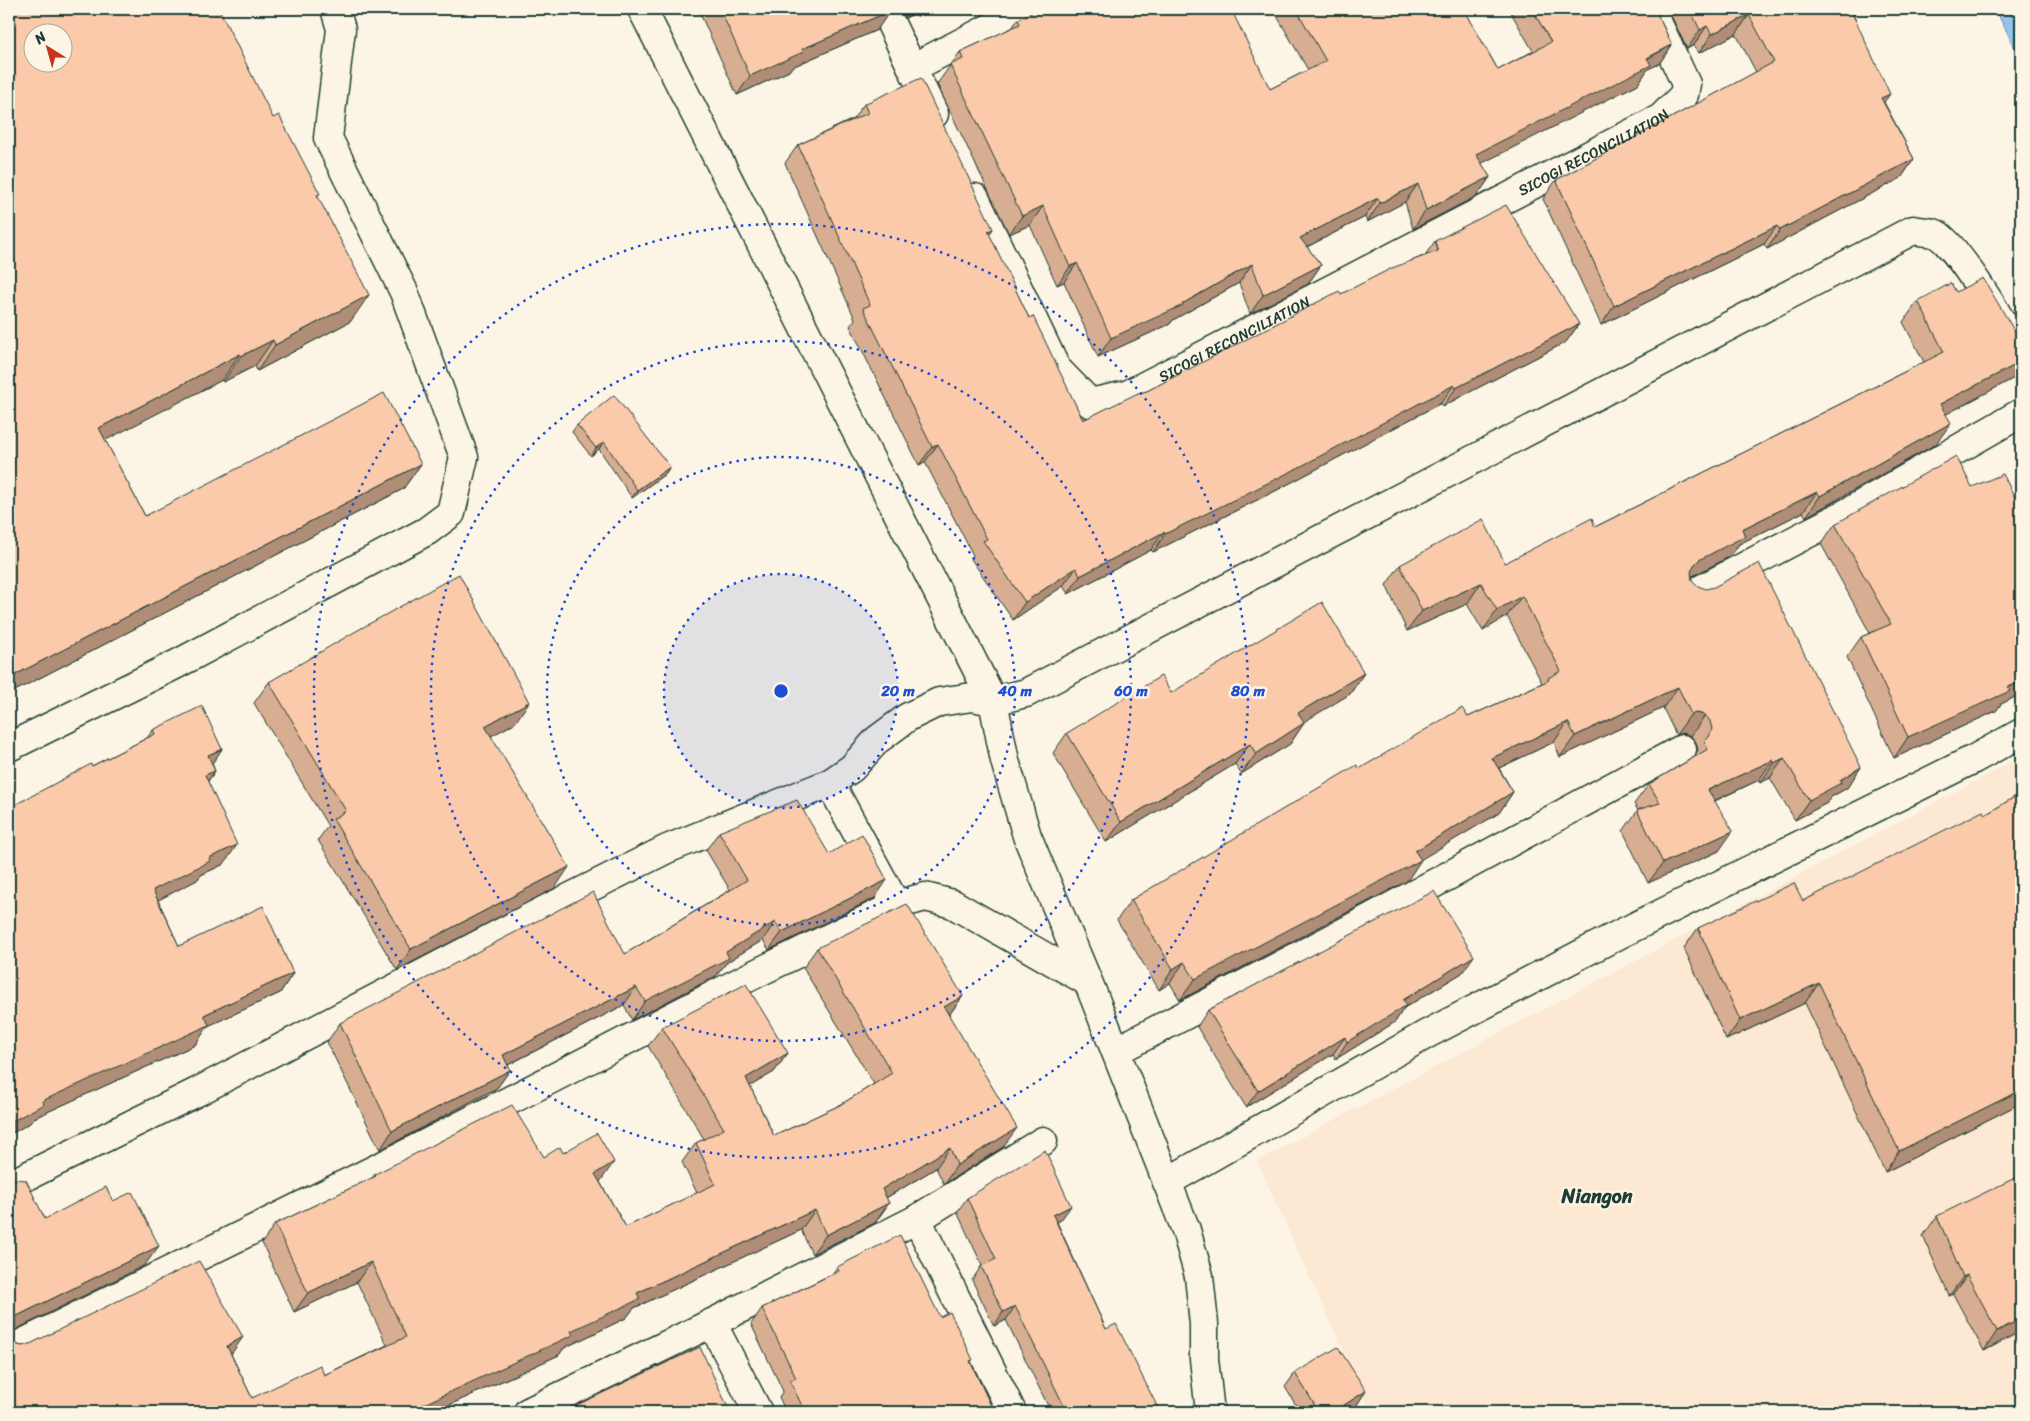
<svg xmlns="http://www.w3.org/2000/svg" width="2030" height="1421" viewBox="0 0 2030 1421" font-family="Sriracha,sans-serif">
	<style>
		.built { fill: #fce8d3 }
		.water { fill: #93c3ee; stroke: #658da4 }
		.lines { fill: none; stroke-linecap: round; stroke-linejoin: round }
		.street-casing { stroke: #1f3d34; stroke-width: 31 }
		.street { stroke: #fcf5e5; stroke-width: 28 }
		.wall { fill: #d8ae92; stroke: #1f3d34 }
		.shaded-wall { fill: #b08d77; stroke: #1f3d34 }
		.building { fill: #fbcaaa; stroke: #1f3d34; fill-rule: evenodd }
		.ring { fill: none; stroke: #1d4ed8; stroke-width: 2.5; stroke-dasharray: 2.5 5 }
		.labels { text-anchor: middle; stroke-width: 5; stroke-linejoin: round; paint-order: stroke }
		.street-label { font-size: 15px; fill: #1f3d34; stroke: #fcf5e5 }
		.district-label { font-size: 20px; font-weight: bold; fill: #1f3d34; stroke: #fcf5e5 }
		.centre { fill: #1d4ed8; stroke: #fcf5e5; stroke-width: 2.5 }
		.ring-label { font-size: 15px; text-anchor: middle; font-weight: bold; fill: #1d4ed8; stroke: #fcf5e5; stroke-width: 5; stroke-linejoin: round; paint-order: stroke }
	</style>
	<rect width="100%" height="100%" fill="#fcf5e5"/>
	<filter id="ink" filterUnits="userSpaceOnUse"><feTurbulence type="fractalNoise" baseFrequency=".02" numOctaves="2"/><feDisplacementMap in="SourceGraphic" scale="10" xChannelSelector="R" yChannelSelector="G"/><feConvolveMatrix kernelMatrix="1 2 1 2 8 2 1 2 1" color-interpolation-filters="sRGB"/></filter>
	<g filter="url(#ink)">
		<path class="built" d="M2021 757V1412H1371L1257 1161Z"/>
		<path class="water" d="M1995 9H2021V59Z"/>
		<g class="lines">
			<defs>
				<g id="street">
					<path d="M642 9 993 701 1005 761 1027 836 1091 989 1186 1230 1199 1276 1204 1324V1359L1210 1412"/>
					<path d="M884 9 934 114"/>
					<path d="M912 68 1027 9"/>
					<path id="s1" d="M975 198 1056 368 1090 403 1127 395 1661 118 1684 95 1686 84 1651 9"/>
					<path d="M1692 594 1845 514 2021 413"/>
					<path d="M9 747 177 664 427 531 451 513 464 457 404 292 328 138 341 29 335 9"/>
					<path d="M830 783 896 905"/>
					<path d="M1116 1051 1339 935 1682 749"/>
					<path d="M1167 1182 1427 1034 1618 935 1974 759 2021 733"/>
					<path d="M9 1185 197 1092 537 914 667 849 830 783 852 768 877 740 908 717 939 702 972 697 993 701 1026 693 1913 230C1920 232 1930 231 1936 234 1957 244 2009 333 2021 356"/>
					<path d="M917 1219 1012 1412"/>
					<path d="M712 1323 758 1412"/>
					<path d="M9 1350 402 1156 753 975 896 905 925 897 953 904 1087 981"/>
					<path d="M528 1412 712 1323 917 1219 1043 1141"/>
				</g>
			</defs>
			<use href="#street" class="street-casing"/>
			<use href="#street" class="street"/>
		</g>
		<path class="wall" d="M9 9 273 118 318 196 351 321 257 371 255 366 223 382 222 380 105 440 145 516 421 464 403 489 9 694Z
			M698 9H890L877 30 792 67 789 71 737 95Z
			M900 9H934L917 16 916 13 905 18Z
			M1273 9H1464L1498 70 1533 51 1509 9H1655L1672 45 1659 64 1648 69 1638 84 1481 163 1490 177 1477 196 1413 229 1405 202 1367 222 1365 217 1307 247 1321 265 1308 284 1250 314 1239 283 1173 320 1170 324 1098 357 1064 282 1057 285 1030 225 1009 234 937 84 960 52 1012 28 1018 19 1270 89 1308 70Z
			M1668 9H1853L1854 16 1884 102 1914 159 1901 178 1767 249 1764 244 1601 325 1543 199 1556 180 1756 72 1736 34 1699 53 1694 45 1687 49Z
			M864 104 989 235 1029 318 1083 420 1147 391 1341 294 1425 255 1435 241 1579 324 1566 342 1443 406 1441 403 1279 489 1153 552 1151 550 1068 594 1063 586 1013 620 971 559 973 555 925 462 919 465 850 326 855 319 785 163 798 145 853 119Z
			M1956 292 2021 342V372L2018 376 1946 414 1936 444 1806 517 1803 512 1739 544 1731 556 1692 577V580L1861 767 1847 788 1831 797 1827 803 1795 820 1770 778 1760 783 1759 780 1715 801 1719 851 1648 883 1623 831 1638 810 1634 804 1649 784 1694 757 1698 750 1696 742 1691 736 1683 733 1676 735 1663 708 1560 757 1554 742 1499 768 1513 792 1499 813 1421 859 1407 881 1180 1000 1170 983 1159 990 1117 920 1131 900 1359 769 1468 717 1542 683 1507 616 1483 631 1467 604 1407 631 1386 585 1400 565 1505 563 1595 527 1924 362 1903 322 1918 301Z
			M577 425 670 467 665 474 632 498 599 449 591 456 572 432Z
			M1972 487 2021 510V694L2001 704 1996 711 1894 758 1847 657 1861 637 1870 633 1821 544 1835 524Z
			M1364 673 1350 694 1303 722 1304 723 1290 744 1241 774 1235 764 1106 842 1053 753 1067 733 1171 693Z
			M269 682 515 723 491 736 555 888 397 970 318 840 328 826 254 703Z
			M153 730 222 749 212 763 215 771 208 781 224 864 201 875 197 880 158 900 179 946 293 973 280 993 208 1026 195 1045 34 1118 30 1123 9 1135V802L11 807 147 738Z
			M2021 793V872L2019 874 2021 878V1103L1885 1172 1805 1003 1726 1040 1684 948 1698 928 1803 901 1985 815Z
			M719 832 829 854 875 898 769 950 763 940 727 962 716 976 632 1020 624 1005 508 1065 510 1070 497 1088 380 1150 327 1042 340 1023 625 954 730 890 706 850Z
			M817 948 963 996 949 1015 1003 1147 944 1184 936 1168 886 1198 889 1203 875 1223 812 1254 801 1230 634 1308 626 1318 564 1348 559 1355 434 1412H9V1338L14 1344 22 1346 231 1354 252 1398 324 1375 387 1345 357 1282 294 1312 262 1243 275 1224 372 1178 375 1174 544 1157 563 1153 600 1182 626 1227 697 1193 682 1162 696 1143 704 1139 648 1046 662 1027 788 1053 774 1072 750 1086 774 1136 840 1105 874 1084 803 968Z
			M1462 973 1404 1008 1395 1022 1336 1059 1333 1054 1246 1107 1197 1027 1208 1010Z
			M967 1198 1061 1220 1057 1222 1106 1329 1160 1412H1051L1006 1320 994 1326 972 1280 982 1265 957 1212Z
			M1937 1216 2021 1331 1984 1351 1953 1294 1949 1296 1923 1236Z
			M837 1267 940 1317 971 1363 994 1412H786L779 1397 783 1391 751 1324 762 1308 832 1274Z
			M1295 1373 1366 1391 1356 1406 1345 1412H1300L1285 1387Z"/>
		<path class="shaded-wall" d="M912 9H919L916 13 905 18Z
			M922 9H934L917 16Z
			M890 11 877 30 792 67 789 71 737 95 750 76 802 49Z
			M1749 15 1736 34 1699 53 1712 34Z
			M1707 26 1694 45 1687 49 1700 30Z
			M1672 45 1659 64 1648 69 1638 84 1463 173 1476 154Z
			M1890 94 1877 112 1881 98Z
			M1914 159 1901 178 1767 249 1780 230Z
			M1490 177 1477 196 1413 229 1426 210Z
			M1418 184 1405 202 1367 222 1380 203Z
			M1378 198 1365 217 1287 257 1300 238Z
			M1043 206 1030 225 1009 234 1022 216Z
			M1777 226 1764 244 1601 325 1614 306Z
			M993 229 981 247 988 231Z
			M1077 263 1064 282 1057 285 1070 267Z
			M1252 264 1239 283 1173 320 1170 324 1098 357 1111 338 1182 304Z
			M1321 265 1308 284 1250 314 1263 295Z
			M369 295 351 321 257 371 275 345Z
			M1579 324 1566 342 1443 406 1456 388Z
			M273 340 255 366 223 382 241 356Z
			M240 354 222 380 81 453 99 428Z
			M2021 362V372L2018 376 1926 425 1940 404Z
			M1454 385 1441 403 1279 489 1153 552 1165 534Z
			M1951 423 1936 444 1806 517 1820 496Z
			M604 442 599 449 591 456 596 448Z
			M938 444 925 462 919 465 932 447Z
			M421 464 403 489 9 694V678Z
			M670 467 665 474 632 498 637 490Z
			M1817 492 1803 512 1739 544 1731 556 1685 580 1694 565 1699 560 1742 529Z
			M1164 532 1151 550 1068 594 1080 576Z
			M1076 568 1063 586 1013 620 1025 602Z
			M1481 583 1467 604 1407 631 1422 611Z
			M1522 596 1507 616 1483 631 1497 610Z
			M1364 673 1350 694 1284 734 1298 713Z
			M2021 681V694L2001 704 1996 711 1894 758 1908 737Z
			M1678 687 1663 708 1560 757 1575 736Z
			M529 702 515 723 471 747 485 726Z
			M1697 713 1705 715 1691 736 1683 733 1676 735 1691 714Z
			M1568 722 1554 742 1478 778 1492 758Z
			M1304 723 1290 744 1241 774 1256 754Z
			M1250 744 1235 764 1106 842 1121 822Z
			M222 749 209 768 208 755Z
			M1784 758 1770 778 1760 783 1774 763Z
			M1773 760 1759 780 1694 810 1708 790Z
			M1861 767 1847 788 1831 797 1827 803 1795 820 1809 800Z
			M215 771 202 790 205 775Z
			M1513 792 1499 813 1410 866 1421 860 1407 881 1180 1000 1195 979 1415 851Z
			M1733 831 1719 851 1648 883 1663 863Z
			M237 845 224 864 201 875 197 880 139 910 153 890 209 858Z
			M2021 861V872L2001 885 2015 864Z
			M569 867 555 888 397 970 411 949Z
			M887 880 875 898 769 950 782 932Z
			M775 922 763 940 727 962 716 976 632 1020 645 1001Z
			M1474 956 1462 973 1404 1008 1395 1022 1336 1059 1347 1042 1403 1000Z
			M1184 962 1170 983 1159 990 1173 969Z
			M293 973 280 993 208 1026 195 1045 34 1118 30 1123 9 1135V1123L42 1101 204 1015Z
			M1819 983 1805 1003 1726 1040 1740 1020Z
			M636 987 624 1005 490 1074 503 1055Z
			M963 996 949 1015 944 1007Z
			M1345 1037 1333 1054 1246 1107 1258 1091Z
			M788 1053 774 1072 732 1097 746 1078Z
			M510 1070 497 1088 380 1150 392 1131Z
			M2021 1090V1103L1885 1172 1899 1151Z
			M1017 1128 1003 1147 944 1184 957 1165Z
			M950 1148 936 1168 869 1208 882 1189Z
			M614 1162 600 1182 581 1193 595 1174Z
			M889 1203 875 1223 812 1254 826 1235Z
			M1071 1206 1061 1220 1043 1229 1053 1215Z
			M815 1210 801 1230 634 1308 626 1318 564 1348 559 1355 434 1412H416L422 1405 571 1331 637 1293Z
			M159 1246 145 1265 9 1333V1323L15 1317Z
			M371 1262 357 1282 294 1312 308 1293Z
			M1967 1275 1953 1294 1949 1296 1963 1277Z
			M1015 1306 1006 1320 994 1326 1003 1312Z
			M2021 1319V1331L1984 1351 1997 1331Z
			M243 1337 230 1356 227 1346Z
			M1366 1391 1356 1406 1345 1412H1333Z"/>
		<path class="building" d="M9 9H219L273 118 279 115 320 194 317 195 369 295 275 345 273 340 241 356 240 354 99 428 145 516 384 393 421 464 9 678ZM32 32H62V62H32Z
			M720 9H890V11L802 49 803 52 750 76Z
			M1039 9H1231L1270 89 1326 61 1296 9H1464L1498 70 1551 42 1532 9H1655L1672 45 1647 58 1651 65 1476 154 1490 177 1426 210 1418 184 1380 203 1378 198 1300 238 1321 265 1263 295 1252 264 1182 304 1183 305 1111 338 1077 263 1070 267 1043 206 1022 216 950 65 963 59 960 52 1020 24 1018 19Z
			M1690 9H1853L1855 14 1853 15 1890 94 1881 98 1914 159 1780 230 1777 226 1614 306 1556 180 1774 62 1749 15 1712 34 1707 26 1700 30Z
			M921 78 993 229 988 231 1029 318 1033 316 1083 420 1138 393 1147 391 1339 291 1341 294 1392 268 1438 251 1435 241 1506 205 1579 324 1456 388 1454 385 1292 471 1165 534 1164 532 1080 576 1076 568 1025 602 983 541 987 539 938 444 932 447 863 308 870 305 798 145 868 113 864 104Z
			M1983 278 2021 342V362L1940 404 1951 423 1820 496 1817 492 1742 529 1745 536 1699 560 1694 565 1691 572 1692 580 1698 586 1706 589 1714 587 1759 563 1861 767 1840 780 1841 783 1809 800 1784 758 1774 763 1773 760 1708 790 1733 831 1663 863 1637 810 1660 803 1649 784 1708 749 1704 742 1709 737 1712 729 1710 721 1705 715 1697 713 1691 714 1678 687 1575 736 1568 722 1492 758 1513 792 1415 851 1421 860 1195 979 1184 962 1173 969 1131 900 1357 765 1359 769 1462 708 1468 717 1549 680 1548 678 1561 671 1522 596 1497 610 1481 583 1422 611 1400 565 1483 519 1505 563 1592 518 1595 527 1944 352 1918 301 1951 283 1956 292Z
			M614 395 670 467 637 490 604 442 596 448 577 425Z
			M1956 456 1972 487 2003 474 2021 510V681L2008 687 2010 691 1908 737 1861 637 1891 624 1835 524Z
			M459 574 529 702 485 726 569 867 411 949 333 819 346 811 269 682 358 630Z
			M1322 602 1364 673 1298 713 1304 723 1256 754 1250 744 1121 822 1067 733 1161 676 1171 693Z
			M202 706 222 749 208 755 215 771 205 775 237 845 209 858 210 861 153 890 179 946 263 906 293 973 204 1015 209 1025 42 1101 44 1104 9 1123V802L11 807 91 764 92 766 155 734 153 730Z
			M2021 793V861L2015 864 2021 878V1090L1899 1151 1819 983 1740 1020 1698 928 1794 883 1803 901 1983 811 1985 815Z
			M797 800 829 854 862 834 887 880 782 932 775 922 726 952 729 958 645 1001 636 987 503 1055 510 1070 392 1131 340 1023 593 892 625 954 747 880 719 832Z
			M1434 891 1474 956 1403 1000 1407 1005 1347 1042 1345 1037 1258 1091 1208 1010Z
			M907 904 963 996 944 1007 1017 1128 957 1165 950 1148 882 1189 889 1203 826 1235 815 1210 637 1293 640 1299 571 1331 573 1335 422 1405 425 1412H9V1337L14 1344 22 1346 30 1344 199 1261 243 1337 227 1346 252 1398 320 1365 324 1375 406 1337 371 1262 308 1293 275 1224 376 1176 375 1174 512 1105 544 1157 560 1147 563 1153 597 1133 614 1162 595 1174 626 1227 715 1184 696 1143 724 1129 662 1027 746 984 788 1053 746 1078 774 1136 840 1105 892 1073 817 948Z
			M9 1146 13 1154 9 1161Z
			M1045 1150 1071 1206 1053 1215 1106 1329 1116 1324 1160 1412H1067L1015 1306 1003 1312 981 1266 996 1259 967 1198Z
			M9 1172 14 1179 26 1180 45 1219 106 1187 113 1201 132 1192 159 1246 15 1317 9 1322V1325Z
			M2021 1175V1319L1997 1331 1967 1275 1963 1277 1937 1216Z
			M900 1235 940 1317 950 1312 973 1360 970 1361 994 1412H805L790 1381 796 1378 762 1308 839 1271 837 1267Z
			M700 1347 730 1412H562Z
			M1338 1347 1366 1391 1333 1412H1319L1295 1373Z"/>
	</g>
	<circle cx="781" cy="691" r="117" fill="#1d4ed8" fill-opacity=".12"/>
	<g class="ring">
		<circle cx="781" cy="691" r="117"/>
		<circle cx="781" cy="691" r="234"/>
		<circle cx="781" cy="691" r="350"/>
		<circle cx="781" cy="691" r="467"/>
	</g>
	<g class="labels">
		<g class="street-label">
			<text dy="5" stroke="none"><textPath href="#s1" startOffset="801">SICOGI RECONCILIATION</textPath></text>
			<text dy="5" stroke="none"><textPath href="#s1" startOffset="396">SICOGI RECONCILIATION</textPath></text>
		</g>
		<g class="district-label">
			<text x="1597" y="1203">Niangon</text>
		</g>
	</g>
	<circle cx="781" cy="691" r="8" class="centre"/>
	<g class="ring-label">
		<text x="898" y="696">20 m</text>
		<text x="1015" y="696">40 m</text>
		<text x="1131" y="696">60 m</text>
		<text x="1248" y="696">80 m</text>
	</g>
	<rect width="2030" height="1421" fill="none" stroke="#fcf5e5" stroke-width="30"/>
	<rect x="15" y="15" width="2000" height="1391" fill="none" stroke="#1f3d34" stroke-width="2" filter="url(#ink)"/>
	<g transform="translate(48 48) rotate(323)"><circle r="24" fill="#fcf5e5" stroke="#a4ab9e"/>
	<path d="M0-4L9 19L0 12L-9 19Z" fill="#c8321e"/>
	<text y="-8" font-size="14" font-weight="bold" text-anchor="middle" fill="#1f3d34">N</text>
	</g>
</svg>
